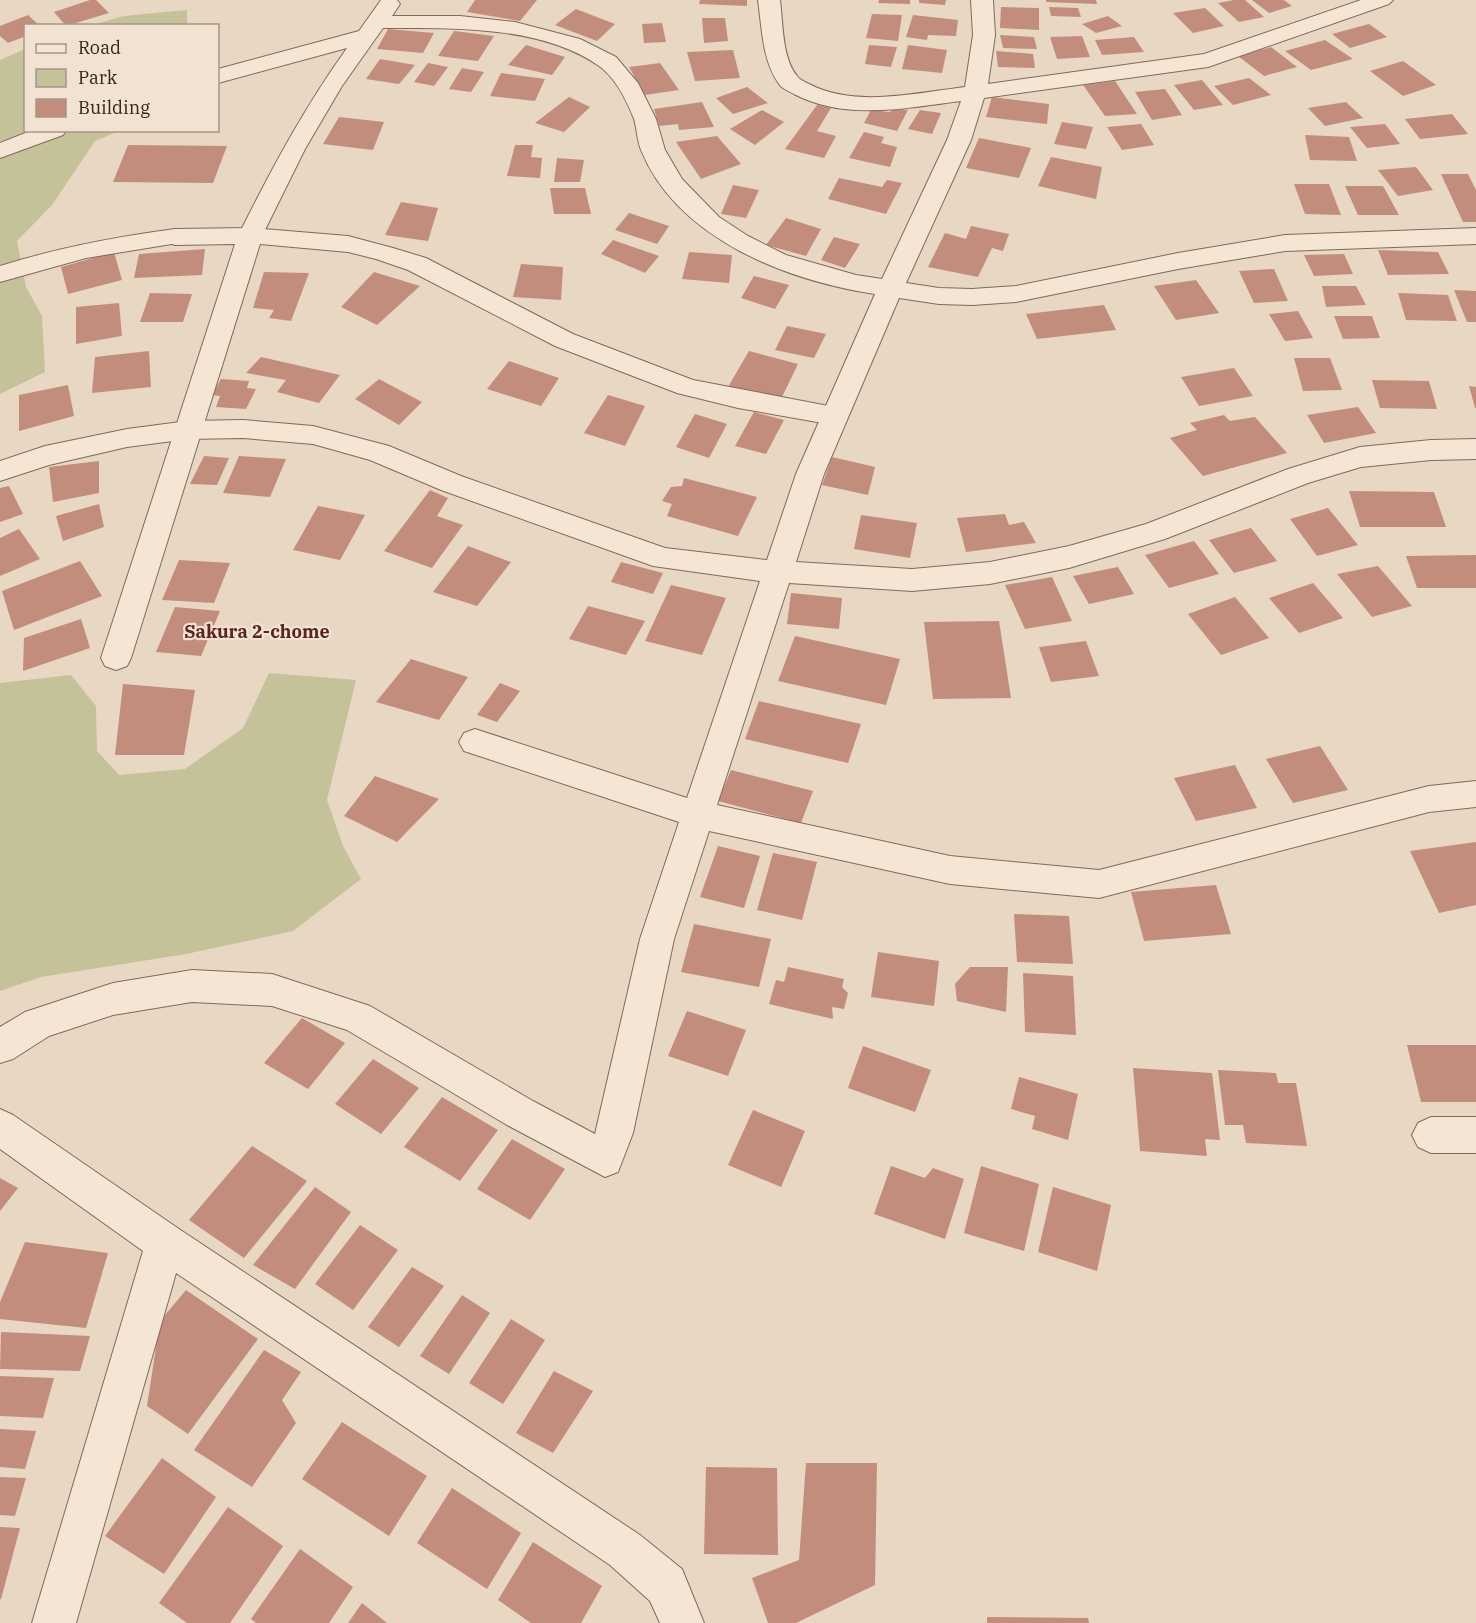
<svg xmlns="http://www.w3.org/2000/svg" width="1476" height="1623" viewBox="0 0 1476 1623" font-family="'IBM Plex Serif',serif">
	<style>
		.green { fill: #c5c299 }
		.building { fill: #c38d7d }
		.lines { fill: none; stroke-linecap: round; stroke-linejoin: round }
		.minor-casing { stroke: #81695c; stroke-width: 2 }
		.tertiary-casing { stroke: #81695c; stroke-width: 2 }
		.minor { fill: #f4e5d5; fill-rule: evenodd }
		.tertiary { fill: #f4e5d5; fill-rule: evenodd }
		.labels { text-anchor: middle; stroke-width: 4.5; stroke-linejoin: round; paint-order: stroke }
		.neighbourhood-label { font-size: 18px; font-weight: bold; fill: #5a2423; stroke: #f1e2d2 }
	</style>
	<rect width="100%" height="100%" fill="#e8d7c3"/>
	<path class="green" d="M187 10V25H93L123 16Z
		M25 49 26 130 119 131 95 141 52 205 17 241 26 287 42 316 45 372 0 394V60Z
		M269 673 356 680 327 800 343 846 361 879 293 931 186 954 41 977 0 991V683L71 675 96 706 97 751 119 775 185 769 243 728Z"/>
	<path class="building" d="M90 0H96L109 13 66 26 54 12Z
		M475 0H537L520 21 467 12Z
		M700 0H747V6L699 4Z
		M879 0H910V4L878 3Z
		M919 0H946L945 5 919 3Z
		M1046 0H1096L1097 4 1046 2Z
		M1234 0H1245L1264 17 1239 22 1218 3Z
		M1252 0H1284L1292 6 1269 13Z
		M1001 7 1039 8V30L1000 28Z
		M1049 7 1078 8 1081 17 1051 16Z
		M1205 8 1224 26 1193 33 1173 13Z
		M576 9 615 24 597 41 555 25Z
		M872 14 902 15 898 41 866 38Z
		M28 15 40 26H26V36L8 43 0 36V26Z
		M913 15 958 20 956 36 928 35 927 40 906 37Z
		M1108 16 1122 26 1096 33 1082 24Z
		M702 18H725L728 41 704 43Z
		M662 23 666 42 644 43 642 24Z
		M1369 24 1387 37 1350 48 1332 34Z
		M388 29 434 33 423 53 377 49Z
		M454 31 494 36 478 61 438 56Z
		M1000 35 1034 37 1037 49 1003 48Z
		M1082 36 1090 57 1057 59 1050 37Z
		M1134 37 1144 52 1102 55 1095 40Z
		M1325 40 1353 59 1311 70 1285 51Z
		M526 45 565 57 552 75 508 65Z
		M869 45 897 47 891 67 865 64Z
		M908 45 947 50 942 73 902 69Z
		M1271 47 1297 67 1264 76 1238 56Z
		M733 50 740 78 695 81 687 52Z
		M996 51 1033 54 1035 68 998 67Z
		M380 59 415 65 399 84 366 79Z
		M1403 61 1436 85 1403 96 1370 71Z
		M428 63 448 67 434 86 414 82Z
		M660 63 679 90 645 95 629 67Z
		M462 68 484 72 471 92 449 89Z
		M501 73 545 79 535 101 490 96Z
		M1249 78 1271 95 1233 105 1214 86Z
		M1202 80 1223 105 1194 110 1174 85Z
		M1115 81 1137 114 1105 116 1083 85Z
		M747 87 768 103 733 114 716 98Z
		M1165 89 1182 115 1152 120 1135 92Z
		M569 97 590 107 564 132 535 123Z
		M992 97 1049 104 1047 124 986 117Z
		M702 102 714 127 679 130 678 124 659 126 654 109Z
		M1346 102 1363 118 1325 126 1308 108Z
		M817 105 831 108 817 131 836 136 824 158 785 149Z
		M895 108 908 110 897 131 864 123 871 110 890 112Z
		M762 110 784 122 755 145 730 129Z
		M920 110 941 113 932 134 908 129Z
		M1452 114 1468 134 1420 139 1405 119Z
		M339 117 384 122 373 150 323 144Z
		M1062 122 1093 127 1086 149 1054 144Z
		M1141 124 1154 145 1122 150 1107 127Z
		M1385 124 1400 144 1367 148 1350 127Z
		M864 132 884 137 881 143 897 147 890 167 849 158Z
		M1305 135 1349 137 1357 161 1310 160Z
		M717 136 741 164 701 179 676 142Z
		M979 138 1031 148 1019 178 966 168Z
		M128 145 227 146 213 183 113 182Z
		M515 145H533L531 157 542 158 540 178 507 176Z
		M1051 157 1102 167 1096 199 1038 186Z
		M557 158 584 160 580 182H554Z
		M1416 167 1433 190 1398 196 1378 170Z
		M1441 174H1468L1476 190V222H1463Z
		M839 178 882 187 887 180 902 183 886 214 828 199Z
		M1294 184H1329L1341 215 1305 214Z
		M733 185 759 190 746 218 721 214Z
		M1345 186H1383L1399 215H1358Z
		M550 188H585L591 214H554Z
		M401 202 438 208 428 241 385 235Z
		M629 213 669 226 657 244 615 230Z
		M786 218 821 229 806 256 766 245Z
		M971 226 1009 234 1003 251 992 248 978 277 928 267 945 233 966 239Z
		M834 237 860 244 845 268 821 260Z
		M613 240 659 256 645 273 601 254Z
		M205 249 202 275 134 278 139 254Z
		M1378 250 1438 252 1449 274 1388 275Z
		M114 252 122 280 68 294 61 267Z
		M689 252 732 255 729 283 682 279Z
		M1344 254 1353 274 1314 276 1304 255Z
		M521 264 563 267 561 300 513 297Z
		M1274 269 1288 301 1254 303 1239 271Z
		M264 272 309 273 291 321 269 318 274 310 253 308Z
		M374 272 420 286 377 325 341 307Z
		M754 276 789 285 775 309 741 298Z
		M1196 280 1219 313 1176 320 1154 286Z
		M1322 286H1356L1366 305 1326 307Z
		M1454 290 1476 291V322H1467Z
		M150 293 192 294 183 322H140Z
		M1398 293 1448 295 1457 321 1406 320Z
		M119 303 122 336 76 344V307Z
		M1104 305 1116 330 1037 339 1026 314Z
		M1298 311 1313 338 1285 341 1269 314Z
		M1334 316H1372L1380 338 1343 339Z
		M787 326 826 334 814 358 775 350Z
		M149 351 151 387 92 393 95 357Z
		M749 351 798 364 782 397 728 387Z
		M261 357 340 375 319 403 277 392 286 380 246 373Z
		M1294 358H1330L1342 390 1303 391Z
		M509 361 559 378 541 406 487 389Z
		M1234 368 1253 396 1199 406 1181 377Z
		M221 379 249 381 247 388 256 389 246 409 216 407 220 396 212 395Z
		M379 379 422 402 399 425 355 399Z
		M1372 380 1429 381 1437 409 1380 408Z
		M68 385 74 416 19 431V395Z
		M1469 386 1476 387V408H1475Z
		M608 395 645 406 625 446 584 433Z
		M1358 407 1376 433 1324 443 1307 415Z
		M754 412 784 420 766 454 735 446Z
		M695 414 727 424 709 458 676 447Z
		M1224 415 1230 421 1255 417 1287 453 1203 476 1170 438 1197 430 1190 423Z
		M204 456 229 458 217 485 190 484Z
		M239 456 286 459 270 497 223 493Z
		M832 457 875 467 868 495 822 485Z
		M99 461V493L53 502 49 467Z
		M684 478 757 497 738 536 667 516 672 504 662 501 671 487 682 486Z
		M9 486 23 514 0 522V488Z
		M430 490 448 498 437 516 463 525 432 568 384 551Z
		M1349 491 1434 492 1446 527H1360Z
		M99 504 104 527 63 541 56 516Z
		M318 506 365 515 340 560 293 550Z
		M1328 508 1358 545 1317 556 1290 519Z
		M1005 514 1009 525 1024 522 1036 543 966 552 957 518Z
		M861 515 917 523 910 558 854 549Z
		M1251 528 1277 561 1234 573 1209 540Z
		M19 529 40 559 0 576V538Z
		M1194 541 1219 574 1169 588 1145 555Z
		M468 546 511 562 477 606 433 592Z
		M1476 555V588H1417L1406 556Z
		M179 560 230 563 214 603 162 600Z
		M80 561 102 596 14 630 2 591Z
		M621 562 663 573 653 594 611 582Z
		M1378 566 1412 606 1372 617 1337 574Z
		M1118 567 1134 594 1089 604 1073 576Z
		M1052 577 1072 621 1025 629 1005 585Z
		M1313 583 1343 618 1299 633 1269 598Z
		M671 585 726 598 702 655 645 641Z
		M791 593 842 598 839 629 787 624Z
		M1235 597 1269 638 1221 655 1188 614Z
		M588 606 645 621 626 655 569 639Z
		M175 607 220 611 201 656 156 652Z
		M81 619 90 648 23 671 24 638Z
		M999 621 1011 698 933 699 924 622Z
		M795 636 900 659 886 705 778 681Z
		M1086 641 1099 676 1051 682 1039 647Z
		M411 659 468 677 439 720 376 702Z
		M500 683 520 691 497 722 477 715Z
		M123 684 195 690 184 755H115Z
		M759 701 861 724 848 763 745 739Z
		M1320 746 1348 790 1293 803 1266 759Z
		M1235 765 1257 808 1196 821 1174 778Z
		M731 770 813 791 801 823 718 801Z
		M375 776 439 799 397 842 344 816Z
		M1476 842V905L1439 913 1410 851Z
		M718 846 760 856 744 908 700 897Z
		M773 853 817 862 802 920 757 910Z
		M1216 885 1231 934 1144 941 1131 892Z
		M1014 914 1069 916 1073 964 1017 962Z
		M694 924 771 939 759 987 681 972Z
		M878 952 939 961 934 1006 871 997Z
		M788 967 844 979 842 987 848 993 844 1009 832 1007 833 1019 769 1004 776 980 784 982Z
		M970 967H1008L1006 1012 957 1001 955 984Z
		M1023 973 1073 976 1076 1035 1025 1032Z
		M687 1011 746 1030 728 1076 668 1056Z
		M302 1018 345 1043 308 1089 264 1063Z
		M1407 1045H1476V1102H1421Z
		M863 1046 931 1070 915 1112 848 1088Z
		M373 1059 419 1088 381 1134 335 1104Z
		M1133 1068 1212 1073 1220 1140 1205 1139 1207 1156 1140 1151Z
		M1218 1070 1276 1073 1278 1083H1296L1307 1146 1246 1143 1243 1125H1225Z
		M1019 1077 1078 1094 1068 1140 1032 1129 1035 1116 1011 1109Z
		M442 1097 498 1130 460 1181 404 1147Z
		M753 1110 805 1131 781 1187 728 1165Z
		M512 1139 565 1169 530 1220 477 1189Z
		M252 1146 307 1181 244 1258 189 1220Z
		M891 1166 925 1178 933 1168 964 1179 945 1239 874 1214Z
		M981 1166 1039 1184 1024 1251 964 1233Z
		M0 1178 18 1188 0 1211Z
		M315 1187 351 1212 295 1289 253 1265Z
		M1053 1187 1111 1205 1097 1271 1038 1252Z
		M360 1225 398 1250 353 1310 315 1284Z
		M25 1242 108 1253 86 1328 0 1319V1302Z
		M412 1267 444 1286 399 1347 368 1327Z
		M186 1290 258 1339 188 1434 147 1406 160 1321Z
		M462 1295 490 1313 449 1374 420 1356Z
		M511 1319 545 1340 503 1404 469 1383Z
		M1 1332 90 1336 80 1371 0 1369Z
		M264 1350 301 1372 282 1400 296 1423 252 1487 194 1450Z
		M554 1371 593 1391 553 1453 516 1433Z
		M0 1376 54 1378 43 1418 0 1416Z
		M342 1422 427 1476 389 1536 302 1479Z
		M0 1429 36 1431 25 1469 0 1467Z
		M162 1458 216 1497 164 1574 105 1536Z
		M806 1463H877L875 1585 796 1623H768L752 1578 799 1560Z
		M706 1467 777 1468 778 1555 704 1554Z
		M0 1477 26 1478 15 1516 0 1515Z
		M452 1488 521 1533 487 1589 417 1543Z
		M228 1507 283 1546 230 1623H187L159 1603Z
		M0 1527 20 1528 1 1599H0Z
		M533 1542 602 1586 581 1623H531L498 1600Z
		M300 1549 353 1587 329 1623H256L251 1619Z
		M362 1603 387 1623H348Z
		M987 1617 1088 1618 1089 1623H987Z"/>
	<g class="lines">
		<defs>
			<path id="minor" d="M381 0H397L400 4 392 16H460L515 22 580 39 616 57 638 83 656 119 665 150 682 179 719 217 748 236 786 255 856 275 882 279 947 140 961 101C906 108 845 121 794 94 789 91 782 89 779 84 762 60 762 28 758 0H780C783 23 782 58 797 76 800 80 805 82 809 84 855 108 915 93 965 87L973 35 971 0H993L995 35 988 84 1204 54 1361 0H1393L1389 4 1208 67 984 98 971 140 906 283 939 288 972 289 1016 286 1178 253 1285 235 1476 228V244L1285 251 1178 269 1016 302 972 305 939 304 899 298 824 474 796 562 912 569 990 562 1069 546 1146 524 1288 469 1360 447 1431 440 1476 439V459L1431 460 1361 467 1308 483 1165 539 1069 568 990 584 912 591 789 583 717 805 950 856 1099 870 1429 786 1476 781V807L1429 812 1099 898 950 884 709 831 674 939 633 1133 618 1172 605 1177 507 1125 347 1030 272 1006 192 1002 113 1015 49 1036 13 1059 0 1063V1027L25 1012 113 983 192 970 272 974 370 1006 533 1101 595 1134 640 939 679 822 464 751 459 742 464 733 475 729 687 798 760 581 653 566 441 490 370 460 313 444 243 438 188 439 127 447 49 465 0 481V461L45 446 127 429 188 421 243 420 313 426 389 446 461 476 665 548 767 560 796 474 875 294C788 281 677 239 641 150 637 140 637 129 634 119 627 101 615 77 599 66 541 25 451 28 383 28L342 86 305 149 262 236 259 241 250 244 241 241 238 236C271 170 304 108 347 48L218 83V69L359 31Z
				M33 130H66L63 135 0 158V143Z
				M175 229 184 232 187 237 184 242 86 258 0 282V266C57 248 115 237 175 229Z
				M0 1109 13 1115 179 1229 640 1535 682 1569 704 1623H660L650 1601 610 1565 176 1273 76 1623H32L143 1251 0 1149Z
				M1431 1117H1476V1153H1431L1418 1147 1412 1135 1418 1123Z"/>
			<path id="tertiary" d="M250 228 348 236 393 248 426 258 573 334 693 380 834 407 844 409 848 416 844 423 834 425 738 408 677 393 555 346 408 270 376 259 348 252 260 244 131 658 127 666 116 670 105 666 101 658 235 244 175 245 166 242 163 237 166 232 175 229Z"/>
		</defs>
		<use href="#minor" class="minor-casing"/>
		<use href="#tertiary" class="tertiary-casing"/>
		<use href="#minor" class="minor"/>
		<use href="#tertiary" class="tertiary"/>
	</g>
	<g class="labels">
		<g class="neighbourhood-label">
			<text x="257" y="638">Sakura 2-chome</text>
		</g>
	</g>
	<rect x="24" y="24" width="195" height="108" fill="#f1e2d2" stroke="#a5968a" stroke-width="1.5"/>
	<rect x="36" y="44" width="30" height="9" fill="#f4e5d5" stroke="#a5968a" stroke-width="1.5"/>
	<text x="78" y="54" font-size="18" fill="#32241e">Road</text>
	<rect x="36" y="69" width="30" height="18" fill="#c5c299" stroke="#a5968a" stroke-width="1.5"/>
	<text x="78" y="84" font-size="18" fill="#32241e">Park</text>
	<rect x="36" y="99" width="30" height="18" fill="#c38d7d" stroke="#a5968a" stroke-width="1.5"/>
	<text x="78" y="114" font-size="18" fill="#32241e">Building</text>
</svg>
